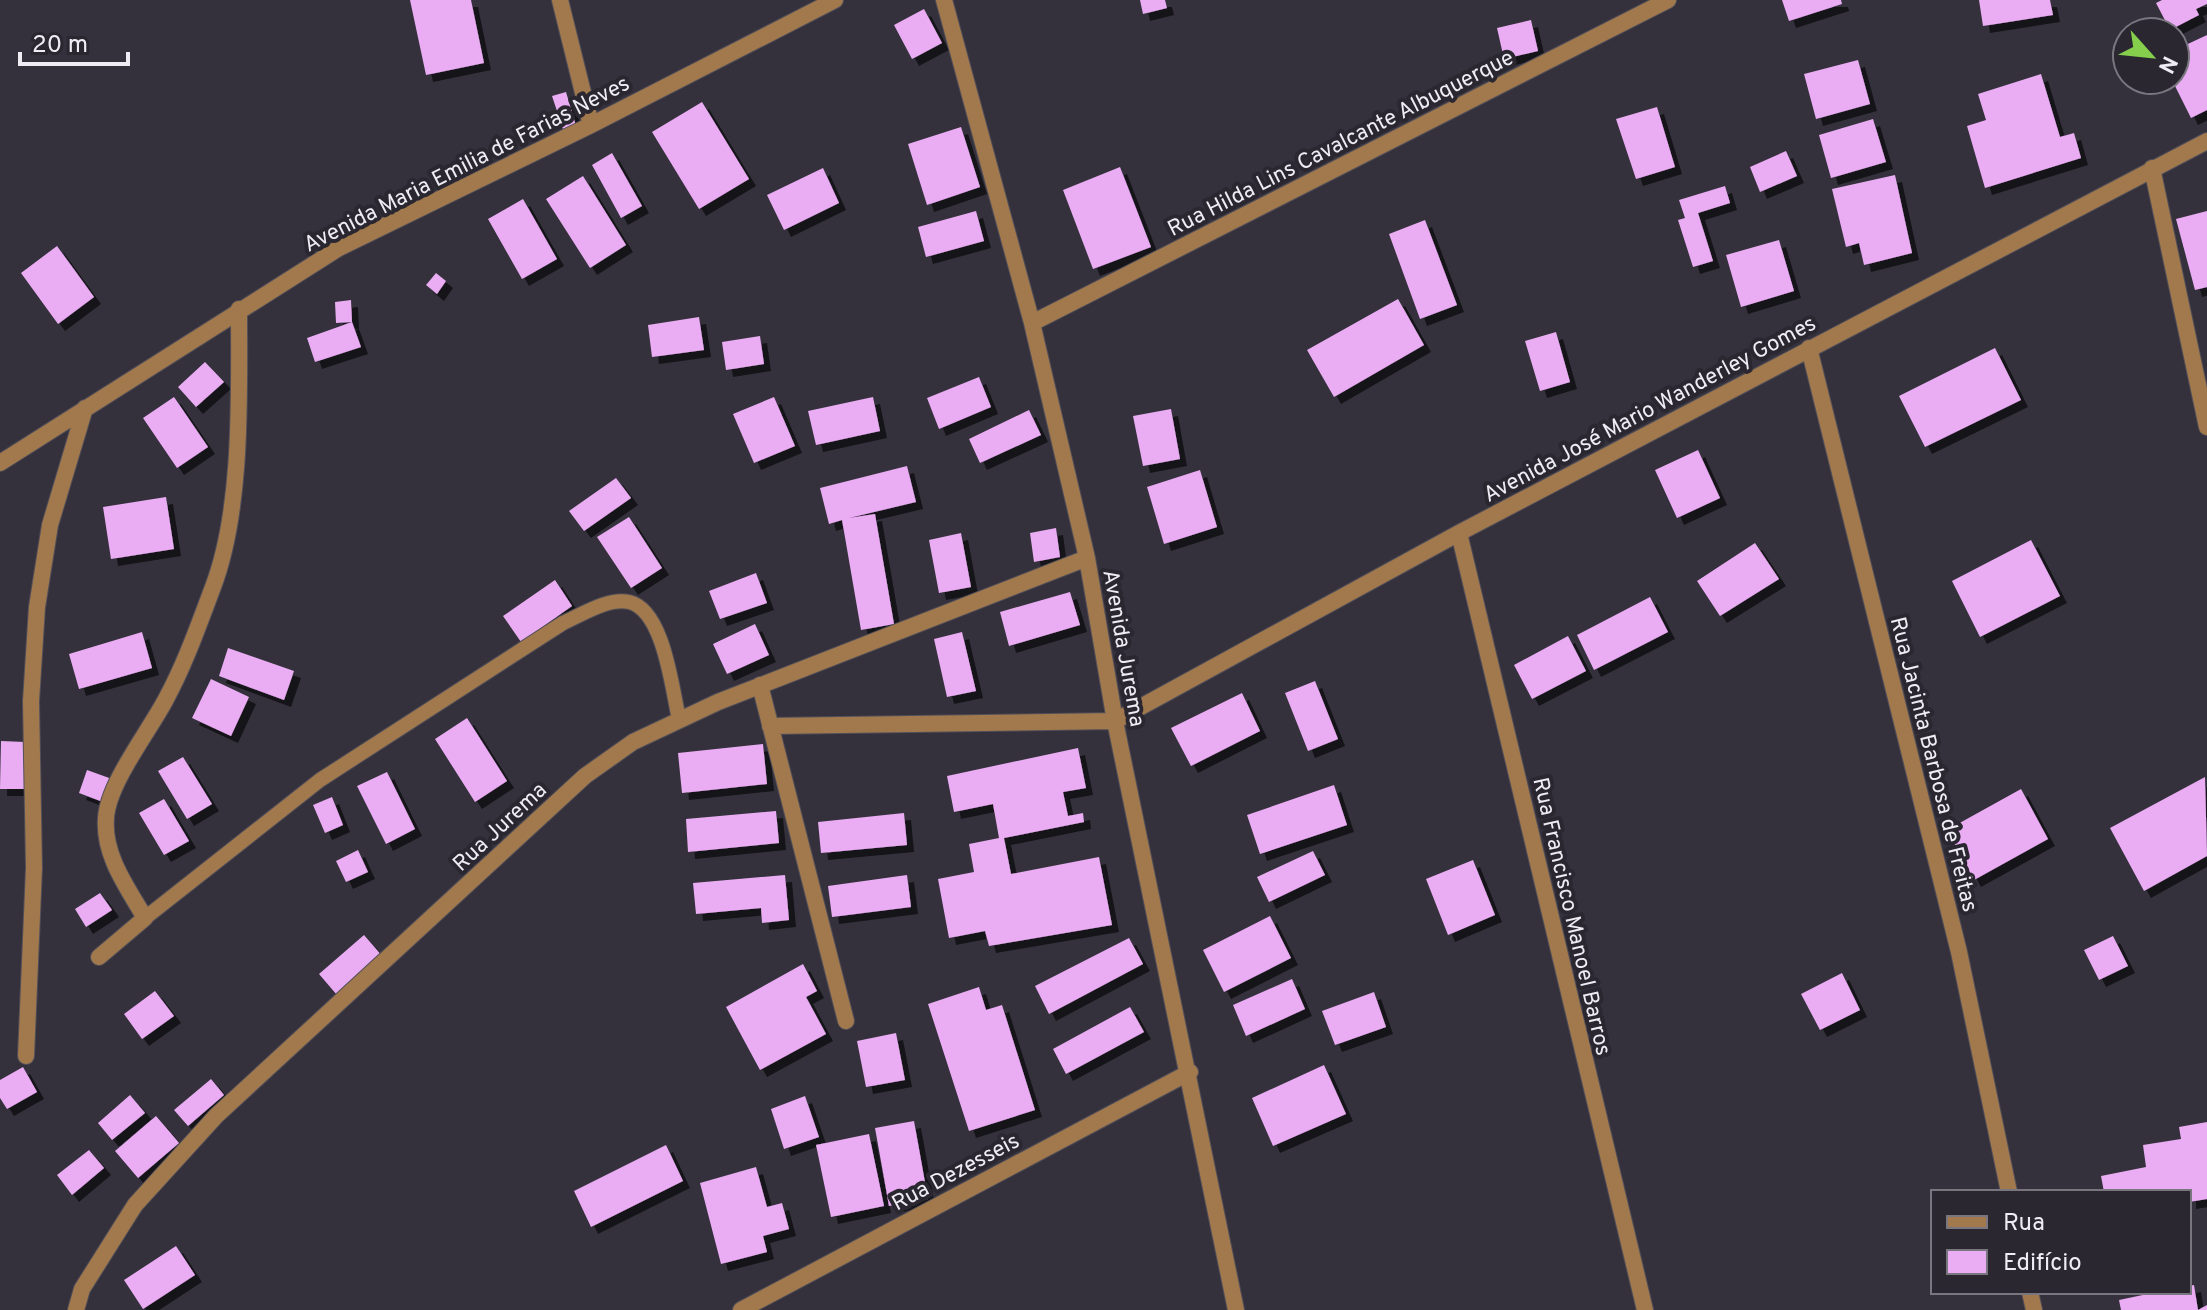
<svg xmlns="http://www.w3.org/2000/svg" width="2207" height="1310" viewBox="0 0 2207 1310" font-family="Overpass,sans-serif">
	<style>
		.building { fill: #eaadf3; filter: url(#shadow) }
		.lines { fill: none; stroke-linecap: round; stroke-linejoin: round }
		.service-casing { stroke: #524f59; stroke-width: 16 }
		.minor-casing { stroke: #524f59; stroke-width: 18 }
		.service { stroke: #a2794c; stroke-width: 14 }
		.minor { stroke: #a2794c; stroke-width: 16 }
		.labels { text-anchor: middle; stroke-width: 8; stroke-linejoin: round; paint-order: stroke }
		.street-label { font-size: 22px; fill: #efedf4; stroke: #2a2731 }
	</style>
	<defs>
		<filter id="shadow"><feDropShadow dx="7" dy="7" stdDeviation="0" flood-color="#0009"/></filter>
	</defs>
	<rect width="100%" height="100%" fill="#34313c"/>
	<path class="building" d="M410 0H471L484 63 426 75Z
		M1140 0H1165L1167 8 1143 14Z
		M1782 0H1841L1842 4 1789 21Z
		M1979 0H2050L2053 15 1983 26Z
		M2162 0H2207V4L2196 9 2199 15 2170 30 2156 3Z
		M924 9 942 43 912 59 894 25Z
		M1531 20 1538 51 1504 59 1497 28Z
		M2207 35V110L2191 118 2172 80 2175 50Z
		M1858 60 1870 104 1816 119 1804 74Z
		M2041 74 2060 137 2074 133 2081 158 1985 188 1967 126 1986 120 1978 94Z
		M566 92 576 126 563 129 552 96Z
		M702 102 749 179 699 209 652 132Z
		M1657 107 1675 167 1636 179 1616 119Z
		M1873 119 1886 162 1831 178 1819 135Z
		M961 127 980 187 927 205 908 144Z
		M1786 151 1797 176 1760 192 1750 167Z
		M612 153 642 206 621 218 592 165Z
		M1120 167 1151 247 1093 269 1063 190Z
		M823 168 839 203 784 230 767 195Z
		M1895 175 1912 253 1864 265 1859 243 1846 247 1832 189Z
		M583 176 626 245 590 268 546 199Z
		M1725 186 1730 203 1698 213 1713 261 1693 267 1678 220 1685 218 1679 200Z
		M523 199 557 259 522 279 488 219Z
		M976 211 984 241 926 257 918 227Z
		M2207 211V287L2195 290 2176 219Z
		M1425 220 1457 305 1420 319 1389 234Z
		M1779 240 1794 291 1741 307 1726 255Z
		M57 246 94 297 58 324 21 273Z
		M436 273 446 281 437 294 426 285Z
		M1398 299 1424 345 1334 397 1307 350Z
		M351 300 352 322 361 347 315 362 307 338 352 322 336 323 335 302Z
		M699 317 704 350 652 357 648 325Z
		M1556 332 1570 382 1540 391 1525 341Z
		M760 336 764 364 726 370 722 342Z
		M1995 348 2021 400 1925 447 1899 396Z
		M205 362 224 382 196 407 178 387Z
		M979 377 991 407 939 429 927 398Z
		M174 397 208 447 177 468 143 418Z
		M774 397 795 446 754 463 733 414Z
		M873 397 880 431 816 445 808 411Z
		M1171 409 1180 459 1143 466 1133 416Z
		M1029 410 1041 435 980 463 969 439Z
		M1698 450 1720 498 1677 518 1655 470Z
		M907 466 916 502 849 518 875 514 894 624 861 630 842 520 829 524 820 488Z
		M1200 470 1217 527 1164 544 1147 487Z
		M616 478 631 498 584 531 569 511Z
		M166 497 174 549 111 559 103 507Z
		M629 517 662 568 631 588 597 537Z
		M1056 528 1060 557 1034 562 1030 533Z
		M961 533 971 587 939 593 929 540Z
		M2031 540 2060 596 1980 637 1952 581Z
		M1755 543 1779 579 1720 616 1697 581Z
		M756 573 767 603 720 619 709 591Z
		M555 580 572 606 521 642 503 616Z
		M1070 592 1080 625 1009 646 1000 612Z
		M1650 597 1668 632 1594 670 1577 635Z
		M755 624 769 655 727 674 713 644Z
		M142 632 152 668 79 689 69 654Z
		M962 632 976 691 947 697 934 639Z
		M1568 636 1586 671 1532 699 1514 665Z
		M228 648 294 671 284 700 219 676Z
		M211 679 249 697 231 736 192 718Z
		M1315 681 1338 739 1308 751 1285 693Z
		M1242 693 1260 731 1191 766 1171 728Z
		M467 718 507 781 475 802 435 739Z
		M1 741 25 742V789H0Z
		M763 744 767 784 682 793 678 753Z
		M1078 748 1086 788 1063 792 1068 816 1083 813 1084 822 1004 838 1011 874 1099 857 1112 925 989 946 985 931 949 938 938 879 974 872 969 844 999 838 993 804 954 812 947 776Z
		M183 757 212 804 187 819 158 771Z
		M87 770 112 779 103 802 79 793Z
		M387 772 415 829 386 844 357 786Z
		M2205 777 2207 856 2144 891 2110 828Z
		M1334 785 1347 825 1260 854 1247 815Z
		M2021 789 2048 839 1974 880 1947 830Z
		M332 797 343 825 325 833 313 805Z
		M164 799 189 841 164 855 139 813Z
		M776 811 779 843 688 852 686 819Z
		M904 813 907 845 821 853 818 822Z
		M358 850 368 872 346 882 336 861Z
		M1313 851 1325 875 1269 902 1257 877Z
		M1473 860 1495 915 1448 935 1426 879Z
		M785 875 789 920 762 923 761 908 696 914 693 883Z
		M907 875 911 907 832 917 828 886Z
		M100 893 112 910 86 927 75 909Z
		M1270 916 1291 958 1224 992 1203 950Z
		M364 935 382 956 337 995 319 974Z
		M2113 936 2128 966 2099 980 2084 950Z
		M1129 938 1143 964 1049 1014 1035 986Z
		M803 964 817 991 806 997 826 1034 760 1070 726 1007Z
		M1842 973 1860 1010 1820 1030 1801 994Z
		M1292 979 1305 1009 1246 1036 1233 1005Z
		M979 987 986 1010 1002 1005 1035 1110 969 1131 928 1004Z
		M155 991 174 1016 142 1039 124 1014Z
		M1374 992 1386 1027 1335 1045 1322 1011Z
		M1130 1007 1144 1032 1066 1074 1053 1049Z
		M896 1033 905 1080 866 1087 857 1041Z
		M1324 1065 1346 1114 1273 1146 1252 1098Z
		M23 1067 37 1092 7 1109 0 1098V1080Z
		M211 1079 224 1095 188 1126 174 1110Z
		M130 1095 145 1113 112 1140 98 1123Z
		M805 1096 819 1137 784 1149 771 1109Z
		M156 1116 179 1143 138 1178 115 1151Z
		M914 1121 928 1199 889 1206 875 1128Z
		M2207 1122V1199L2189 1202V1192H2104L2101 1176 2146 1167 2143 1145 2181 1139 2179 1127Z
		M869 1134 884 1206 831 1217 816 1145Z
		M666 1145 683 1181 591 1227 574 1191Z
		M89 1150 104 1168 72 1195 57 1175Z
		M756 1167 767 1207 782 1203 789 1229 763 1236 767 1252 721 1264 700 1183Z
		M176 1246 195 1275 143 1309 124 1280Z
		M2194 1285 2198 1310 2207 1305V1310H2121L2119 1300 2157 1292H2189V1286Z"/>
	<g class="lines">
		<defs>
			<path id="service" d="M145 918 320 780 563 623C581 615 609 597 629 602 664 610 672 689 679 719"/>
			<path id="minor" d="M560 0 591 125
				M944 0 1032 323 1087 558 1115 721 1236 1310
				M2152 168 2207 427
				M1032 323 1668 0
				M1809 348 1959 952 2009 1192
				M0 463 339 248 591 125 835 0
				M1459 533 1645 1310
				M760 685 846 1021
				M770 726 1115 721 1459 533 2207 141
				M99 957 145 918C127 887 103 855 106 818 108 783 150 730 166 699 185 664 199 624 213 587 243 508 239 393 239 309
				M26 1056 34 868 31 701 37 607 50 525 85 408
				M2030 1292 2034 1310
				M76 1310 82 1289 135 1205 216 1116 585 776 633 742 718 702 1087 558
				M741 1310 1190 1072"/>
		</defs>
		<use href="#service" class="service-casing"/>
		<use href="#minor" class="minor-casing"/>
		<use href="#service" class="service"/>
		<use href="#minor" class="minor"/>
	</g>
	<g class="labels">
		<g class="street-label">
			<text transform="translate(1340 142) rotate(-27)" y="8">Rua Hilda Lins Cavalcante Albuquerque</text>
			<text transform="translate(466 163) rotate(-27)" y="8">Avenida Maria Emilia de Farias Neves</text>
			<text transform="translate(1649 408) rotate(-28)" y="8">Avenida José Mario Wanderley Gomes</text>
			<text transform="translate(1125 648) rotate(80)" y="8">Avenida Jurema</text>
			<text transform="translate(1935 764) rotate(76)" y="8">Rua Jacinta Barbosa de Freitas</text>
			<text transform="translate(499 826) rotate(-43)" y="8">Rua Jurema</text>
			<text transform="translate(1573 916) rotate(77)" y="8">Rua Francisco Manoel Barros</text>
			<text transform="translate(955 1171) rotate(-28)" y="8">Rua Dezesseis</text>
		</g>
	</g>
	<rect x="1931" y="1190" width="260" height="104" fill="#2a2731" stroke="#79767f" stroke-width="2"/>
	<rect x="1947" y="1216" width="40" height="12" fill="#a2794c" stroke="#79767f" stroke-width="2"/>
	<text x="2003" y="1230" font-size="24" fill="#efedf4">Rua</text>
	<rect x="1947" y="1250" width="40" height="24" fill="#eaadf3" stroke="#79767f" stroke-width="2"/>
	<text x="2003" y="1270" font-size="24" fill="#efedf4">Edifício</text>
	<g transform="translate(2151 56) rotate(117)"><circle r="38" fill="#2a2731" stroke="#79767f" stroke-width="2"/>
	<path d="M0-6L14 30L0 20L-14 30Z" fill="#85cf4c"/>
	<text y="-12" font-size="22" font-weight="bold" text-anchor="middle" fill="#efedf4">N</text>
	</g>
	<path d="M20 52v12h108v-12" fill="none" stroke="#efedf4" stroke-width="4"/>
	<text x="32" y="52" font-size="24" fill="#efedf4" stroke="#2a2731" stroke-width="6" paint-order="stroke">20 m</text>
</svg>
